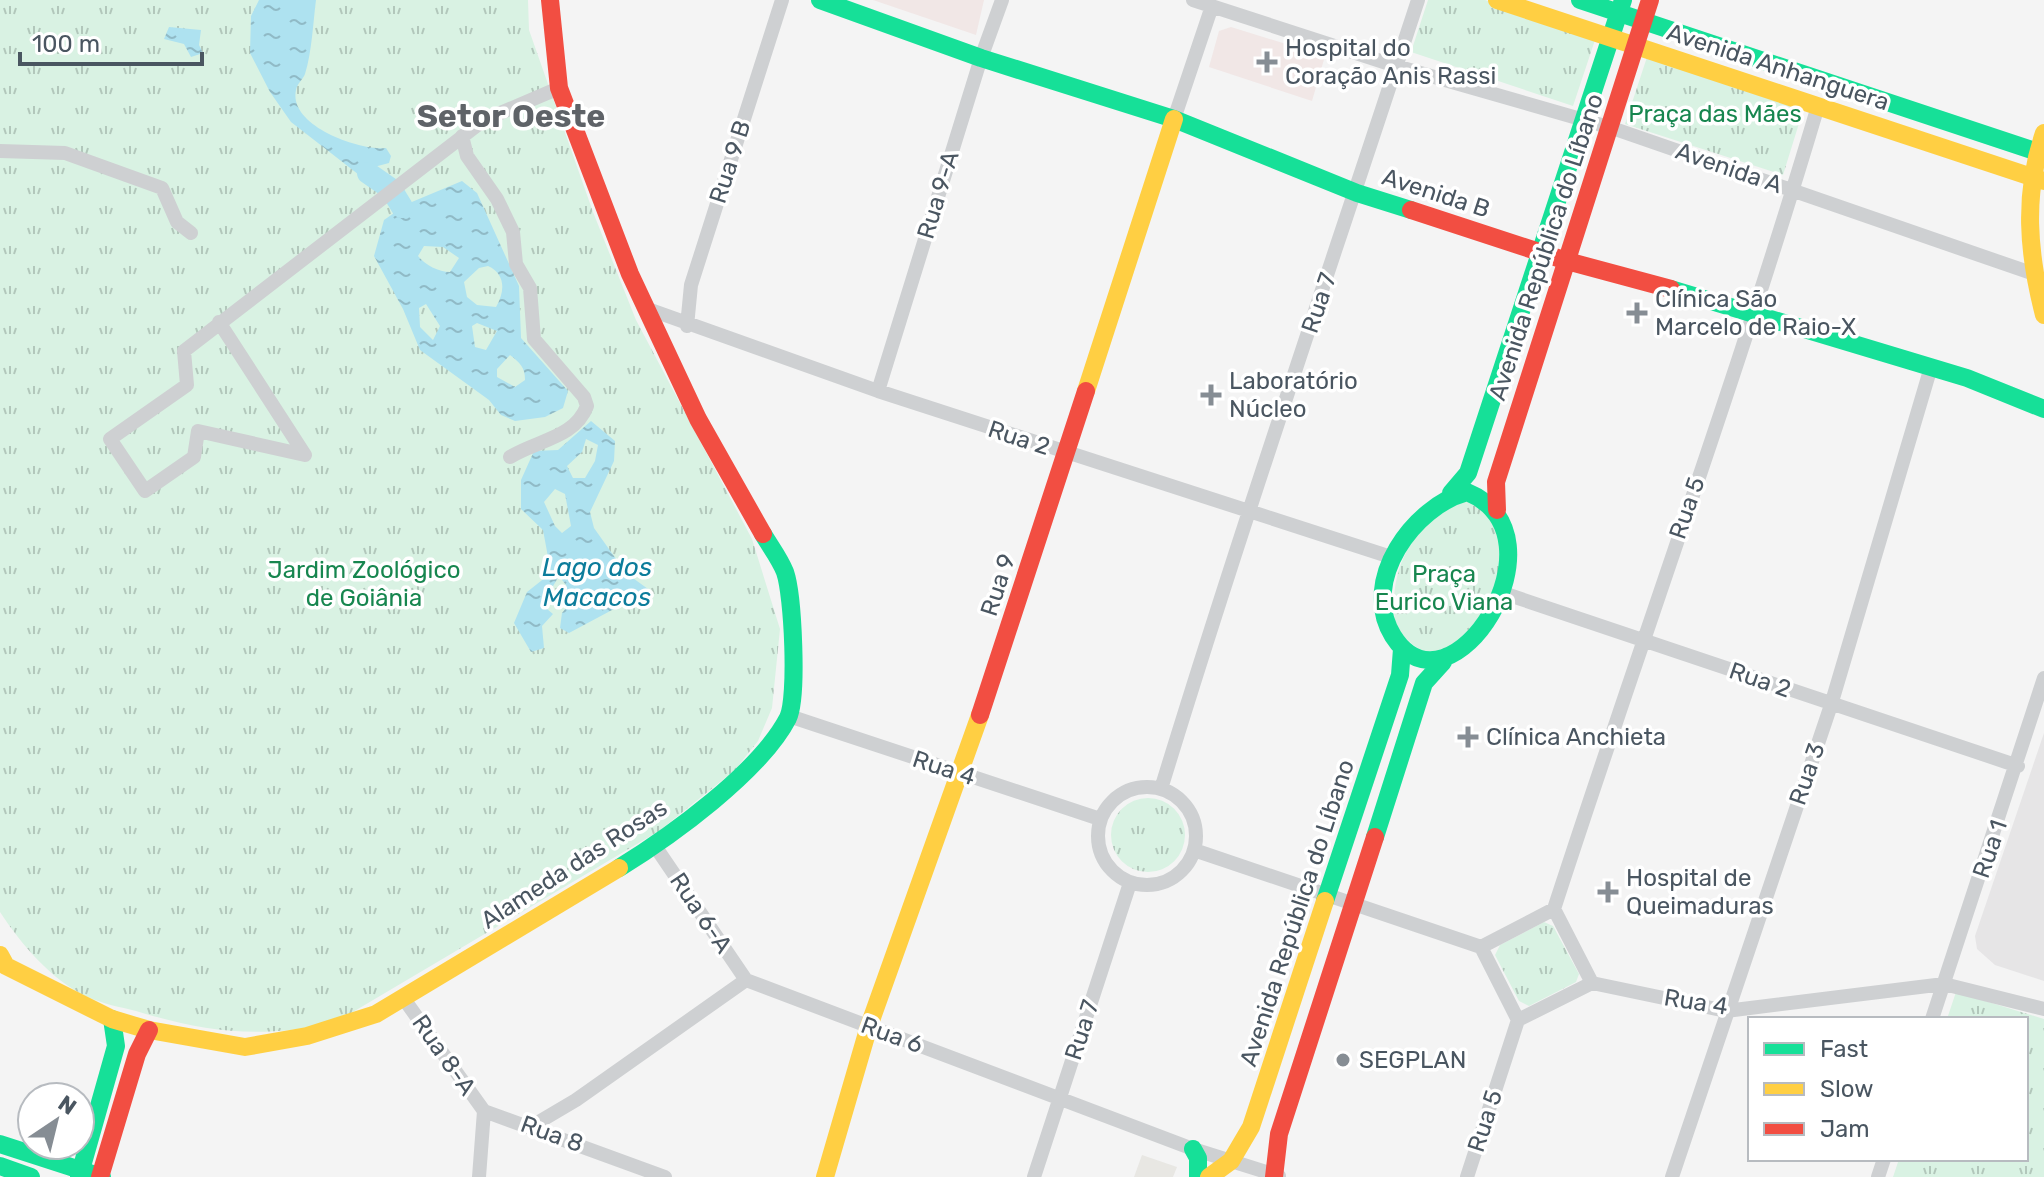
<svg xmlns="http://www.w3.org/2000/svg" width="2044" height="1177" viewBox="0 0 2044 1177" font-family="Rubik,sans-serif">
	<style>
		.commercial { fill: #e8e7e3 }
		.education { fill: #e6e5e6 }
		.medical { fill: #f1e7e6 }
		.park { fill: url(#park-tufts) }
		.water { fill: url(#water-ripples); fill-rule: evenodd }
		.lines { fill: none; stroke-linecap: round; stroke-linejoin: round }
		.river { stroke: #aee2f0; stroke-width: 22 }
		.street { stroke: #ced0d2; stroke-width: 14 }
		.fast { stroke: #16e098; stroke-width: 18 }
		.slow { stroke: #ffcf43; stroke-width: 18 }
		.jam { stroke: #f24e42; stroke-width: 18 }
		.poi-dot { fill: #868d94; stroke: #fff; stroke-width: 3 }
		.labels { text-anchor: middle; stroke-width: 7; stroke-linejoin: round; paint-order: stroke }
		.poi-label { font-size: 24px; fill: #4a5661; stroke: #fff; text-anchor: start }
		.street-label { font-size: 24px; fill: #4a5661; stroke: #fff }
		.park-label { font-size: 24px; fill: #17864f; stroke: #fff }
		.water-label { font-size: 26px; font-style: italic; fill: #0c7c9b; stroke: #fff }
		.district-label { font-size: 32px; font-weight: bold; fill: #5f6368; stroke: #fff }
	</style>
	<defs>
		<pattern id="park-tufts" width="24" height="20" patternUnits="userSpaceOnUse" patternTransform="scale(2)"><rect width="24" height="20" fill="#d9f2e3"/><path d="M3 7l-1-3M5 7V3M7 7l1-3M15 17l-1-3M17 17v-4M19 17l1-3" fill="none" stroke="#b2c7bb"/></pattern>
		<pattern id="water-ripples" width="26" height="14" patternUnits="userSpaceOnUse" patternTransform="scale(2)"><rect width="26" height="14" fill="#aee2f0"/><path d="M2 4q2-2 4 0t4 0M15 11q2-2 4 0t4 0" fill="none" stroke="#90bac6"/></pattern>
	</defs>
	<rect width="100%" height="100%" fill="#f4f4f4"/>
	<path class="commercial" d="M1142 1155 1177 1167 1173 1177H1134Z"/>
	<path class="education" d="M2044 733V981L1995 965 1977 949 1975 936Z"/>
	<path class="medical" d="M873 0H984L976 35Z
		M1231 27 1325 56 1312 101 1209 67 1219 31Z"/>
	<path class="park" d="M0 0H528L529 30 593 212 636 320 752 539 780 629 772 708 758 741 735 770 659 831 336 1022C262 1039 208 1033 136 1011 120 1007 103 1004 88 997 52 981 21 944 0 912Z
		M1428 0H1485L1596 37 1573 106 1411 52Z
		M1648 54 1805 104 1783 175 1625 124Z
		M1453 500C1466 502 1483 502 1492 514 1521 550 1480 661 1425 651 1415 649 1404 636 1396 629 1387 573 1408 534 1453 500Z
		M1111 835a37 37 0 1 1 74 0a37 37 0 1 1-74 0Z
		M1544 922 1553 926 1579 974 1576 982 1529 1006 1519 1001 1495 955 1500 945Z
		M1956 992 2044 1019V1177H1893L1899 1159H2026V1019H1947Z"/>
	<path class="water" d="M259 0H316C313 23 312 51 305 74 303 79 297 84 296 90 288 126 360 151 386 148L391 156 389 163 374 167 363 178 291 122 270 92 250 53 251 16Z
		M169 27 201 30 199 45 203 53 191 57 184 44 164 39Z
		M462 181 477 193 519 286 521 338 568 391 563 408 545 417 515 421 501 415 489 400 420 350 403 309 374 256 384 220 407 204ZM424 246 443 247 459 258 450 272C439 272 425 265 418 256ZM488 266C506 274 505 292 496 307L477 305 467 297 464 282 479 268ZM426 304 440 326 433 340 420 327 419 308ZM477 323 497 331 486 350 475 347 472 326ZM510 355C520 363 525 367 525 380L515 387 497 377V369Z
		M591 421 615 441 614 461 590 512 594 528 626 573 648 589V598L642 594 569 633 560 628 562 613 570 603 566 585 559 576 550 591 547 609 553 614 542 626 544 648 531 652 514 623 527 592 551 573 543 530 521 509V480L534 451 558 450ZM586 439 598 445 595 461 585 478H573L567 466 582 452ZM555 489 565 494 571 526 562 533 555 526 544 502Z"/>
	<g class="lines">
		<path class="river" d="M368 173 391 189 402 207"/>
		<path class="street" d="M1193 0 1396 66 1612 128 2034 274
			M1174 119 1212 6
			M462 136 467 156 497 199 513 232 516 264 530 288 534 339 584 397 587 406C575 438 537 440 510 457
			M0 151 65 153 162 188 177 222 191 233
			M648 309 878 391 1394 558
			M219 322 305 455 198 431 194 457 145 491 110 439 187 385 184 351 484 120 559 88
			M687 326 691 285 782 0
			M878 391 981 58 1002 0
			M1503 593 2018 766
			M789 716 1100 819
			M1098 836a49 49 0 1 1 98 0a49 49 0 1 1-98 0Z
			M1161 789C1242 524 1332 263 1418 0
			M655 846 746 980
			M1194 850 1481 947
			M1554 909C1641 641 1738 376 1818 106
			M1554 909 1592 983 1518 1020 1481 947Z
			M746 980 1193 1149 1279 1176
			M1592 983 1726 1011 1944 984 2044 1009
			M404 999 484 1111
			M1932 1019 2044 678
			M484 1111 665 1177
			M532 1126 576 1100 746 980
			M479 1177 484 1111
			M1034 1177 1130 883
			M1467 1177 1518 1020
			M1672 1177 1831 705 1931 367
			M1878 1177 1884 1159"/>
		<path class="fast" d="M820 0 981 58 1174 119 1357 193 1411 210
			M1580 0 2044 154
			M1671 289 1967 378 2044 409
			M1467 492C1572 535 1450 727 1393 636 1359 581 1414 506 1467 492Z
			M1451 493 1468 473 1623 0
			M1375 837 1424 683 1443 662
			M619 868C671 836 760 772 788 718 798 697 793 595 785 572 780 559 770 546 763 534
			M1325 901 1400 675 1402 649
			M0 1144 102 1177
			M1193 1149 1198 1158V1177
			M0 1166 31 1177
			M79 1177 116 1046 112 1019"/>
		<path class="slow" d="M1497 0 2044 181
			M2044 133C2023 195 2028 253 2044 315
			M1086 391 1174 119
			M0 955 6 966 112 1019 149 1030 245 1047 307 1036 376 1014 619 868
			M825 1177 869 1026 980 715
			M1209 1177 1231 1161 1251 1127 1325 901"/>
		<path class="jam" d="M550 0 559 88 630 274 698 419 763 534
			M1411 210 1567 261 1671 289
			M1497 510 1496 482 1650 0
			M980 715 1086 391
			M100 1177 137 1054 149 1030
			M1274 1177 1279 1134 1375 837"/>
	</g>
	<g class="poi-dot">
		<path d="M1263 50h8v8h8v8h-8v8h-8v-8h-8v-8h8z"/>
		<path d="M1633 301h8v8h8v8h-8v8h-8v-8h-8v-8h8z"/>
		<path d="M1207 383h8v8h8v8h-8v8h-8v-8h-8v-8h8z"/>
		<path d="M1464 725h8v8h8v8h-8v8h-8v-8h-8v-8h8z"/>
		<path d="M1604 880h8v8h8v8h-8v8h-8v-8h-8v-8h8z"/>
		<circle cx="1343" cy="1060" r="8"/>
	</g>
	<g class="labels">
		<g class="poi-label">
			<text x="1285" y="56">Hospital do<tspan x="1285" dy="28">Coração Anis Rassi</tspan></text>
			<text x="1655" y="307">Clínica São<tspan x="1655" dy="28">Marcelo de Raio-X</tspan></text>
			<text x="1229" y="389">Laboratório<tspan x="1229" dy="28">Núcleo</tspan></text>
			<text x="1486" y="745">Clínica Anchieta</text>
			<text x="1626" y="886">Hospital de<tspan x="1626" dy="28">Queimaduras</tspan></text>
			<text x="1359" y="1068">SEGPLAN</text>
		</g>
		<g class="street-label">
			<text transform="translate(1778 67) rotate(18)" y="8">Avenida Anhanguera</text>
			<text transform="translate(730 162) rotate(-72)" y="8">Rua 9 B</text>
			<text transform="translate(1729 168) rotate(19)" y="8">Avenida A</text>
			<text transform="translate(1436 193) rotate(18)" y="8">Avenida B</text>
			<text transform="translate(938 195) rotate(-73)" y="8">Rua 9-A</text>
			<text transform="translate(1546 247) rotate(-72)" y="8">Avenida República do Líbano</text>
			<text transform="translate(1319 303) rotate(-71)" y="8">Rua 7</text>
			<text transform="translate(1019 438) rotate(18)" y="8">Rua 2</text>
			<text transform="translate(1687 508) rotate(-71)" y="8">Rua 5</text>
			<text transform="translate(998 585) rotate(-72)" y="8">Rua 9</text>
			<text transform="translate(1760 680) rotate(19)" y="8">Rua 2</text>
			<text transform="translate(944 768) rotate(18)" y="8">Rua 4</text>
			<text transform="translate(1807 774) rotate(-71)" y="8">Rua 3</text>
			<text transform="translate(1990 849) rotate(-71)" y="8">Rua 1</text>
			<text transform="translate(574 864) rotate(-33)" y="8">Alameda das Rosas</text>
			<text transform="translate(701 913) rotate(56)" y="8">Rua 6-A</text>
			<text transform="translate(1297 913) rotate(-72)" y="8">Avenida República do Líbano</text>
			<text transform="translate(1696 1002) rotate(9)" y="8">Rua 4</text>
			<text transform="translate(1082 1030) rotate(-72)" y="8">Rua 7</text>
			<text transform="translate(892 1035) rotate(20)" y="8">Rua 6</text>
			<text transform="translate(444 1055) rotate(55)" y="8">Rua 8-A</text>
			<text transform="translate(1485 1121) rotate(-72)" y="8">Rua 5</text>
			<text transform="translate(552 1134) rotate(20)" y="8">Rua 8</text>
		</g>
		<g class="park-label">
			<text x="1715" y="122">Praça das Mães</text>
			<text x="364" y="578">Jardim Zoológico<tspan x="364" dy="28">de Goiânia</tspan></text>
			<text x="1444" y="582">Praça<tspan x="1444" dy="28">Eurico Viana</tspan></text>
		</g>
		<g class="water-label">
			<text x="597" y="576">Lago dos<tspan x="597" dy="30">Macacos</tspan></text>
		</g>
		<g class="district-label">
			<text x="511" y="127">Setor Oeste</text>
		</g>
	</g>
	<rect x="1748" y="1017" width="280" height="144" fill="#ffffff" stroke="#b7bbc0" stroke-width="2"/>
	<rect x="1764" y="1043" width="40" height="12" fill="#16e098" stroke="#b7bbc0" stroke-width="2"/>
	<text x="1820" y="1057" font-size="24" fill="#4a5661">Fast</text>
	<rect x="1764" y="1083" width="40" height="12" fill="#ffcf43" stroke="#b7bbc0" stroke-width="2"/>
	<text x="1820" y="1097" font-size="24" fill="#4a5661">Slow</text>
	<rect x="1764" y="1123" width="40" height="12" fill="#f24e42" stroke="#b7bbc0" stroke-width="2"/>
	<text x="1820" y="1137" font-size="24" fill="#4a5661">Jam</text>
	<g transform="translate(56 1121) rotate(35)"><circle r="38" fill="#ffffff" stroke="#b7bbc0" stroke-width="2"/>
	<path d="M0-6L14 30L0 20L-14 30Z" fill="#868d94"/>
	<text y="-12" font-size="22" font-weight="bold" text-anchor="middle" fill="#4a5661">N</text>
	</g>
	<path d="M20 52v12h182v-12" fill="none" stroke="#4a5661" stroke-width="4"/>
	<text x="32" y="52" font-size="24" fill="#4a5661" stroke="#ffffff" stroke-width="6" paint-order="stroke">100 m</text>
</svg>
